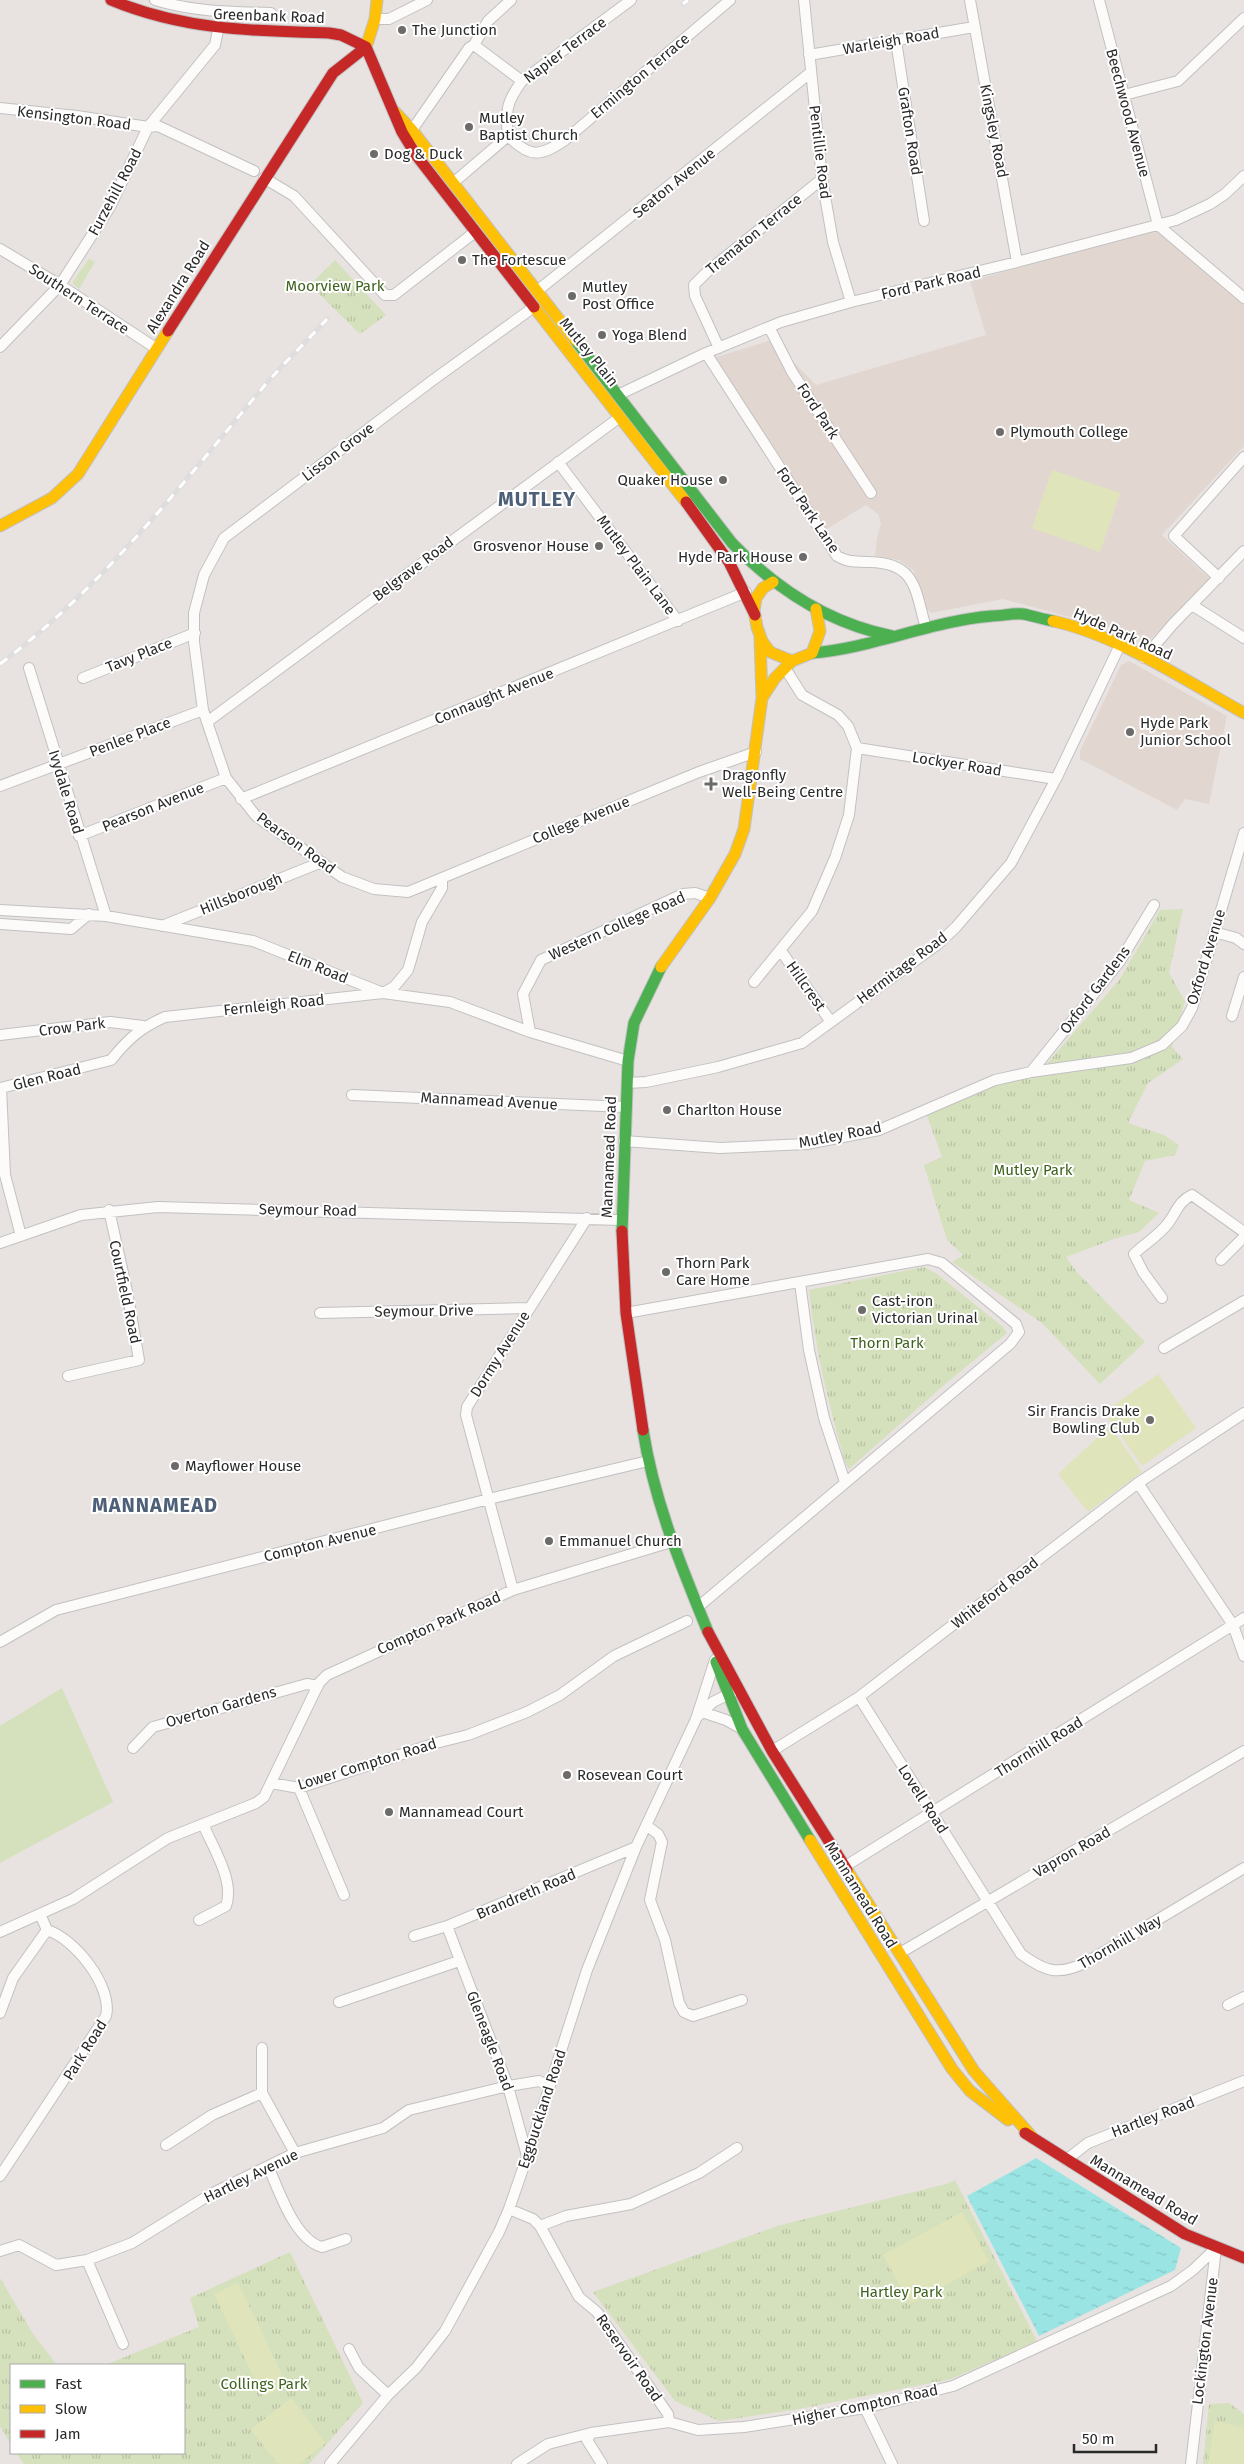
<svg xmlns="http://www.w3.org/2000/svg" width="1244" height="2464" viewBox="0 0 1244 2464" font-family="'Fira Sans',sans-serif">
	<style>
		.education { fill: #e2d7d0 }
		.park { fill: url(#park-tufts) }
		.garden { fill: #d5e0bc }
		.pitch { fill: #e0e4ba }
		.water { fill: url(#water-ripples) }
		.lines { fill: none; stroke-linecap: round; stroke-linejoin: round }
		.street-casing { stroke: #c2c1c2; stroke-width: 12 }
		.fast-casing { stroke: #c2c1c2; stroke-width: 13 }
		.slow-casing { stroke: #c2c1c2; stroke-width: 13 }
		.jam-casing { stroke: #c2c1c2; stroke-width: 13 }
		.street { stroke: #fcfbfa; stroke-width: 10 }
		.fast { stroke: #4caf50; stroke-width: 11 }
		.slow { stroke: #ffc107; stroke-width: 11 }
		.jam { stroke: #c62828; stroke-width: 11 }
		.rail-casing { stroke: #dedede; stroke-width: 5 }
		.rail { stroke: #fff; stroke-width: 3; stroke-dasharray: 9; stroke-linecap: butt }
		.poi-dot { fill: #6c6b6a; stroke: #fff; stroke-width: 2 }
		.labels { text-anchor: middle; stroke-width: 4; stroke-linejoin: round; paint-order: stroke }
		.street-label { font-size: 15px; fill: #2a2a2a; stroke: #fff }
		.poi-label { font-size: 15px; fill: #2a2a2a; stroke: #fff; text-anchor: start }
		.park-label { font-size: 15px; fill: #3f631f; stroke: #fff }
		.district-label { font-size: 20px; font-weight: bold; letter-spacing: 1px; fill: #4e6078; stroke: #fff }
	</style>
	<defs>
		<pattern id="park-tufts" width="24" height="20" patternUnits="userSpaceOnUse" patternTransform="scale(1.25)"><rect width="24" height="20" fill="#d5e0bc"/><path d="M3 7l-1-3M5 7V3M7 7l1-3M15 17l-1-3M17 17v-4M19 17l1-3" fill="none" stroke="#b7c0a2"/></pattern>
		<pattern id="water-ripples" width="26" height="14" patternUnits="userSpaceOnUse" patternTransform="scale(1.25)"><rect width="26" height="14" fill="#9ae5e4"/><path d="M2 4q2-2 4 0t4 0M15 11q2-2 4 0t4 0" fill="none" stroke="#85c5c4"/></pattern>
	</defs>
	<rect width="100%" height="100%" fill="#e8e3e1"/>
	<path class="education" d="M1157 230 1244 303V446L1162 535 1210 579 1146 644 1113 629 1003 599 931 613 922 606 914 571 899 560 875 556 877 538 881 524 878 514 866 505 822 532 710 359 772 340 816 385 986 335 970 281Z
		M1129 661 1227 716 1209 804 1185 799 1177 810 1080 759V751L1121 665Z"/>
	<path class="park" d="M335 260 386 315 360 334 310 285Z
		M1183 909 1169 973 1185 1001 1172 1047 1183 1059 1148 1083 1128 1123 1164 1135 1179 1145 1175 1155 1145 1161 1129 1200 1159 1213 1139 1232 1114 1239 1066 1257 1076 1271 1145 1342 1100 1384 1042 1323 952 1262 963 1255 947 1240 924 1165 942 1157 927 1116 996 1083 1038 1074 1120 979 1160 910Z
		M924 1267 937 1274 1003 1327 1007 1333 944 1385 849 1469 845 1462C829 1405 815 1349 809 1290Z
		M955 2180 1037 2341 951 2379 799 2409 719 2421 675 2401 593 2292 777 2226 946 2184Z
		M290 2252 363 2403 309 2464H24L16 2453H184V2365H105L199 2327 190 2298Z
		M0 2278 33 2334 57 2365H11V2445L0 2426Z
		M1229 2403 1244 2414V2464H1203L1209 2404Z"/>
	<path class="garden" d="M89 259 95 262 79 289 72 283Z
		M62 1688 113 1802 0 1863V1726Z"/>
	<path class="pitch" d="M1052 470 1120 493 1100 552 1032 528Z
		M1158 1374 1196 1428 1142 1466 1104 1412Z
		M1110 1426 1142 1472 1088 1512 1058 1474Z
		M962 2212 989 2261 910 2304 883 2255Z
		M238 2283 287 2385 263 2397 214 2294Z
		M291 2398 326 2443 299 2464H278L251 2430Z
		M1215 2421 1244 2428V2464H1208Z"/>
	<path class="water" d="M1036 2158 1181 2248 1175 2270 1039 2336 967 2196Z"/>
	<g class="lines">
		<defs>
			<path id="street" d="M155 0C194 12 231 12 271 13
				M804 0 822 179 833 242 851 302
				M970 0 1017 262
				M1099 0 1158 225 1244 298
				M375 19H389L427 0
				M896 41 924 221
				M474 45 522 81
				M809 55 974 27
				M1124 95 1178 81 1244 18
				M0 108 77 116 148 127 158 126 254 171
				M412 130 469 48 474 45 488 21 511 0
				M508 136C530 158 540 157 565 140L730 0
				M508 136C505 111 507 101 522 81L631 0
				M264 178 294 196 385 295H394L475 232
				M453 183 508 136
				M0 249 60 285 157 349
				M537 291 810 73
				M534 307 433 380 224 538 204 575 194 613V642L203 710 226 778 256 816 342 877 374 889 408 892 699 772 756 752
				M769 327 792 372 871 493
				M0 347 60 285 110 207 148 127 215 45 218 30
				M719 348 695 296 694 285 708 271 822 179
				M706 353 837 556C849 563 856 561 870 562 917 563 915 591 926 628
				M618 395 706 353 781 322 851 302 1017 262 1176 220 1210 204 1225 194 1244 176
				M558 462 678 621
				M1219 578 1174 536 1244 457
				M1192 605 1244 638
				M1144 658 1173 624 1244 551
				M29 668 106 916
				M83 678 195 633
				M207 722 620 417
				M857 748 1056 779
				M0 786 203 710
				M241 799 746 592
				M79 836 226 778
				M0 910 106 916 253 941 383 993 450 1002 530 1032 628 1061
				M1 924 71 929 89 914
				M162 926 322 862
				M1214 932 1236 938 1244 944
				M781 951 831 1022
				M754 982 812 911 835 858 849 815 857 748 848 726 838 715 802 695 785 668
				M1232 1016 1244 977
				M530 1032 523 994 541 960 683 894 695 893 710 898
				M0 1035 110 1022 143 1026
				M1031 1072 1120 961 1154 905
				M627 1083 646 1082 718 1067 802 1043 938 944 956 927 1011 863 1056 779 1120 645
				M352 1095 625 1107
				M624 1141 720 1148 807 1144 879 1130 995 1080 1031 1072 1131 1058 1162 1045 1182 1026 1192 1008 1244 833
				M21 1236 5 1175 1 1088 111 1060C128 1039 140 1028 165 1017L383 993 394 987 408 970 422 922 442 888V879
				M0 1243 81 1215 158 1207 621 1220
				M1221 1260 1244 1237
				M800 1283 809 1350 824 1418 845 1482
				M1162 1298 1143 1272 1134 1254C1145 1243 1159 1236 1169 1222 1177 1211 1179 1201 1192 1195L1244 1232
				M320 1313 528 1308
				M626 1313 928 1259 942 1263 1016 1324 1019 1332 1010 1344 698 1607
				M1164 1348 1244 1301
				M68 1376 139 1360 127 1291 109 1210
				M1138 1483 1233 1625 1244 1656
				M513 1590 466 1415 467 1407 587 1218
				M0 1642 56 1610 489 1499 648 1461
				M859 1697 1021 1954C1046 1972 1058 1976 1087 1962L1244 1868
				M702 1712 726 1720 742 1729
				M698 1716 713 1702 733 1692
				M133 1748 153 1727 307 1684 318 1686
				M772 1751 859 1697 1138 1483 1244 1413
				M271 1783 299 1788 436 1743 468 1735 527 1712 560 1695 614 1656 687 1621
				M299 1788 344 1895
				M647 1826 658 1834 662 1842 650 1900 665 1940 679 2003 684 2012 693 2016 742 2000
				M844 1867 1244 1618
				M199 1920 226 1906C235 1881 213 1848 203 1824
				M447 1926 508 2086 527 2156
				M0 1932 73 1899 168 1838 256 1803 264 1797 319 1683 327 1675 513 1590 671 1542
				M414 1936 447 1926 636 1847
				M900 1953 1244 1751
				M339 2002 459 1961
				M1228 2005 1244 1997
				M0 2013 13 1978 47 1930 40 1914
				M262 2048V2093L295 2153
				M166 2145 212 2115 262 2093
				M1066 2160 1088 2143 1244 2081
				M268 2166C279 2191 295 2240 322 2247L346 2239
				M0 2176 106 2016C113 1986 74 1938 47 1930
				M509 2209 533 2219 540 2226 579 2297 597 2312 668 2414 669 2422
				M540 2226 566 2216 631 2204 699 2173 737 2148
				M0 2251 19 2245 56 2265 87 2260 132 2243 211 2194 295 2153 383 2128 409 2110 508 2086 539 2081 549 2086
				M87 2260 123 2344
				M349 2349 359 2368 388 2395
				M865 2408 892 2464
				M591 2433 587 2440 602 2464
				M330 2464 388 2395 416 2368 445 2331 499 2232 509 2209 527 2157 587 1970 636 1847 696 1719 715 1660
				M517 2464 548 2444 591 2433 669 2422 698 2430 744 2427 865 2408 953 2386 1171 2286 1193 2270 1216 2248
				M1191 2464 1216 2248"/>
			<path id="fast" d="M575 340 732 543C777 590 828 623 892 636
				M812 653C873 648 931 621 992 616 1002 616 1013 613 1023 614 1033 616 1043 619 1053 621
				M622 1231 628 1061 634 1023 661 967
				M643 1430C654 1501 681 1566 708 1632
				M716 1662 742 1729 810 1840"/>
			<path id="slow" d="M366 47 375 19 377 0
				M395 112 412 130 575 340
				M534 307 686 502
				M0 526 52 498 78 474 168 331
				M773 582 763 588 756 598 754 611 757 627 762 641 770 652 792 661 812 653 820 631 816 609
				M1053 621C1118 635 1186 681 1244 713
				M762 698 775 678 792 661
				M661 967 710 898 735 854 744 829 762 698 760 638
				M810 1840 952 2069 970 2091 1008 2120
				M847 1870 974 2071 1033 2138"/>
			<path id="jam" d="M111 0C183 30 252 31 329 33L341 35 366 47
				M366 47 402 132 416 155 534 307
				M168 331 333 73 366 47
				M686 502 729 562 755 615
				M622 1231 626 1313 643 1430
				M708 1632 772 1751 847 1870
				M1025 2133 1185 2234 1244 2258"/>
		</defs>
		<use href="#street" class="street-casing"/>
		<use href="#fast" class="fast-casing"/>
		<use href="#slow" class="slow-casing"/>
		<use href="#jam" class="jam-casing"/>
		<use href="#street" class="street"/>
		<use href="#fast" class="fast"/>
		<use href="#slow" class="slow"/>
		<use href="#jam" class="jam"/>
		<defs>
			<path id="rail" d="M683 4 688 0
				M0 664C104 586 182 484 265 385 285 362 307 341 327 319"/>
		</defs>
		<use href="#rail" class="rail-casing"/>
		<use href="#rail" class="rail"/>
	</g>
	<g class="poi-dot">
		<circle cx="402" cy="30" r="5"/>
		<circle cx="469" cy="127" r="5"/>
		<circle cx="374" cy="154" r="5"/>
		<circle cx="462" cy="260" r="5"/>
		<circle cx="572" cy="296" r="5"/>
		<circle cx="602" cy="335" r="5"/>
		<circle cx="1000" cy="432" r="5"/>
		<circle cx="723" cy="480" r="5"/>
		<circle cx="599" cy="546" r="5"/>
		<circle cx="803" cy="557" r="5"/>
		<circle cx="1130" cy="732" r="5"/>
		<path d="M708.5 776.5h5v5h5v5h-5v5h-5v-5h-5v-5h5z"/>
		<circle cx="667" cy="1110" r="5"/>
		<circle cx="666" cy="1272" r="5"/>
		<circle cx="862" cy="1310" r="5"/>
		<circle cx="1150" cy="1420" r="5"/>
		<circle cx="175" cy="1466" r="5"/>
		<circle cx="549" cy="1541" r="5"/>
		<circle cx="567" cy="1775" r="5"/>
		<circle cx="389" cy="1812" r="5"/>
	</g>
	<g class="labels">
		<g class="street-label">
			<text transform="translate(269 16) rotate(2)" y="5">Greenbank Road</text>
			<text transform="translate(891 41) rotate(-10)" y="5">Warleigh Road</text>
			<text transform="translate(565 50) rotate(-37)" y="5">Napier Terrace</text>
			<text transform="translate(640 76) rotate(-40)" y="5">Ermington Terrace</text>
			<text transform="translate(1128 113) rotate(75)" y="5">Beechwood Avenue</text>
			<text transform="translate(74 118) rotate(7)" y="5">Kensington Road</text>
			<text transform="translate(910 131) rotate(81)" y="5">Grafton Road</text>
			<text transform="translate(994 131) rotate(79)" y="5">Kingsley Road</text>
			<text transform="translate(820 152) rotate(83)" y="5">Pentillie Road</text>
			<text transform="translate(674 183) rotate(-39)" y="5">Seaton Avenue</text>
			<text transform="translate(115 192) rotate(-62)" y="5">Furzehill Road</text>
			<text transform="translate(754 234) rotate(-39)" y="5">Trematon Terrace</text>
			<text transform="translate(931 283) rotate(-13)" y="5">Ford Park Road</text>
			<text transform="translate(178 287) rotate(-58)" y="5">Alexandra Road</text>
			<text transform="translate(79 299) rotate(33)" y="5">Southern Terrace</text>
			<text transform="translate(589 352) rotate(51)" y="5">Mutley Plain</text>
			<text transform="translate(818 411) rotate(57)" y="5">Ford Park</text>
			<text transform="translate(338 452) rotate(-37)" y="5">Lisson Grove</text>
			<text transform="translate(808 510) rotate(56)" y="5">Ford Park Lane</text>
			<text transform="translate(636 565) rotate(53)" y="5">Mutley Plain Lane</text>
			<text transform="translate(413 569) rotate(-37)" y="5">Belgrave Road</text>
			<text transform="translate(1123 634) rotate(24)" y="5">Hyde Park Road</text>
			<text transform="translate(139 655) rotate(-22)" y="5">Tavy Place</text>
			<text transform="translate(494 696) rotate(-22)" y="5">Connaught Avenue</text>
			<text transform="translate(130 737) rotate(-21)" y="5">Penlee Place</text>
			<text transform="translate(957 764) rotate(9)" y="5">Lockyer Road</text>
			<text transform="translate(66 792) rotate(73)" y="5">Ivydale Road</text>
			<text transform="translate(153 807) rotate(-22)" y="5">Pearson Avenue</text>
			<text transform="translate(581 820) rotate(-22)" y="5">College Avenue</text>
			<text transform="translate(296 843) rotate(36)" y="5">Pearson Road</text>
			<text transform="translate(241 894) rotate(-22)" y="5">Hillsborough</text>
			<text transform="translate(617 926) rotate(-24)" y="5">Western College Road</text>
			<text transform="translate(1206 957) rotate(-73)" y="5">Oxford Avenue</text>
			<text transform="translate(318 967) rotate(22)" y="5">Elm Road</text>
			<text transform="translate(902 968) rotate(-37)" y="5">Hermitage Road</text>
			<text transform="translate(806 986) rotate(55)" y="5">Hillcrest</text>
			<text transform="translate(1095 990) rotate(-53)" y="5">Oxford Gardens</text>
			<text transform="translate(274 1005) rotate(-6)" y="5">Fernleigh Road</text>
			<text transform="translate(72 1027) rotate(-7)" y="5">Crow Park</text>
			<text transform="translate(47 1077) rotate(-14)" y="5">Glen Road</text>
			<text transform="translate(489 1101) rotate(3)" y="5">Mannamead Avenue</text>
			<text transform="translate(840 1135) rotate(-11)" y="5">Mutley Road</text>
			<text transform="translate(609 1157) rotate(-88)" y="5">Mannamead Road</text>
			<text transform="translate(308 1210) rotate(1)" y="5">Seymour Road</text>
			<text transform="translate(125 1292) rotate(78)" y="5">Courtfield Road</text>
			<text transform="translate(424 1311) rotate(-1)" y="5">Seymour Drive</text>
			<text transform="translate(500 1354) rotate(-58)" y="5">Dormy Avenue</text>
			<text transform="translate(320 1543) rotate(-14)" y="5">Compton Avenue</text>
			<text transform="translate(995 1593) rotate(-38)" y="5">Whiteford Road</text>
			<text transform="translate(439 1623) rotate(-24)" y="5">Compton Park Road</text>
			<text transform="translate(221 1707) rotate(-16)" y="5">Overton Gardens</text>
			<text transform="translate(1039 1747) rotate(-32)" y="5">Thornhill Road</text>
			<text transform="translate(367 1764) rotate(-17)" y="5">Lower Compton Road</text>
			<text transform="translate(923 1799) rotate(57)" y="5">Lovell Road</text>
			<text transform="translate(1072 1852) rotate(-30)" y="5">Vapron Road</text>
			<text transform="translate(526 1894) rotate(-23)" y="5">Brandreth Road</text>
			<text transform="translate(861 1895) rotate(58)" y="5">Mannamead Road</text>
			<text transform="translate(1120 1942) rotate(-30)" y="5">Thornhill Way</text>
			<text transform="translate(490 2041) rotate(69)" y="5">Gleneagle Road</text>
			<text transform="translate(85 2050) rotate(-58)" y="5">Park Road</text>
			<text transform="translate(542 2109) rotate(-72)" y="5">Eggbuckland Road</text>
			<text transform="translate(1153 2117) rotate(-21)" y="5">Hartley Road</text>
			<text transform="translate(251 2176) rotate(-26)" y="5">Hartley Avenue</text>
			<text transform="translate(1144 2190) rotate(31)" y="5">Mannamead Road</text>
			<text transform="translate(1205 2341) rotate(-83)" y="5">Lockington Avenue</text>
			<text transform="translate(629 2358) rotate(55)" y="5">Reservoir Road</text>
			<text transform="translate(865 2405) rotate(-12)" y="5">Higher Compton Road</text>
		</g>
		<g class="poi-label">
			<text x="412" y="35">The Junction</text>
			<text x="479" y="123">Mutley<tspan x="479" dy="17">Baptist Church</tspan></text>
			<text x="384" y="159">Dog &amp; Duck</text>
			<text x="472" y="265">The Fortescue</text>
			<text x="582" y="292">Mutley<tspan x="582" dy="17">Post Office</tspan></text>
			<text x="612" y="340">Yoga Blend</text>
			<text x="1010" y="437">Plymouth College</text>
			<text x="713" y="485" text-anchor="end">Quaker House</text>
			<text x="589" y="551" text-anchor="end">Grosvenor House</text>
			<text x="793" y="562" text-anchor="end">Hyde Park House</text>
			<text x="1140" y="728">Hyde Park<tspan x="1140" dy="17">Junior School</tspan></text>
			<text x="722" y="780">Dragonfly<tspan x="722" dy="17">Well-Being Centre</tspan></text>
			<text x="677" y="1115">Charlton House</text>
			<text x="676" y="1268">Thorn Park<tspan x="676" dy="17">Care Home</tspan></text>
			<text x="872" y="1306">Cast-iron<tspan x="872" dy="17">Victorian Urinal</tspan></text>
			<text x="1140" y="1416" text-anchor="end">Sir Francis Drake<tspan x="1140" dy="17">Bowling Club</tspan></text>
			<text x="185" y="1471">Mayflower House</text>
			<text x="559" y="1546">Emmanuel Church</text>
			<text x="577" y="1780">Rosevean Court</text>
			<text x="399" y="1817">Mannamead Court</text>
		</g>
		<g class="park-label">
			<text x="335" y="291">Moorview Park</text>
			<text x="1033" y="1175">Mutley Park</text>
			<text x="887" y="1348">Thorn Park</text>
			<text x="901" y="2297">Hartley Park</text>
			<text x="264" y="2389">Collings Park</text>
		</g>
		<g class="district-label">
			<text x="537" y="506">MUTLEY</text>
			<text x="155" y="1512">MANNAMEAD</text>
		</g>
	</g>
	<rect x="10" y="2364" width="175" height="90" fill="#ffffff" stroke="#aaaaaa"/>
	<rect x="20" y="2380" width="25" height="8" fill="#4caf50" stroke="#aaaaaa"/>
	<text x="55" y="2389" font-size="15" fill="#2a2a2a">Fast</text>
	<rect x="20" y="2405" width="25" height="8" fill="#ffc107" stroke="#aaaaaa"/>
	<text x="55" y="2414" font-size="15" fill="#2a2a2a">Slow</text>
	<rect x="20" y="2430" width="25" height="8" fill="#c62828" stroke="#aaaaaa"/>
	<text x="55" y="2439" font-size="15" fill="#2a2a2a">Jam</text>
	<path d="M1074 2444v8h82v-8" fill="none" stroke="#2a2a2a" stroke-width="2.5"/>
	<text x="1082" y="2444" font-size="15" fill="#2a2a2a" stroke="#ffffff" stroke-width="4" paint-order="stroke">50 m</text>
</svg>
